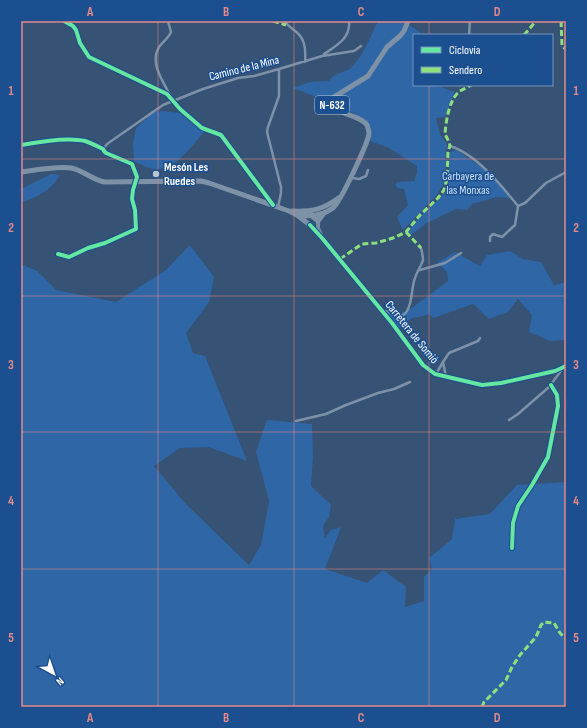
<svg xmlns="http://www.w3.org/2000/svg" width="587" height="728" viewBox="0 0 587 728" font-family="'Sofia Sans Condensed',sans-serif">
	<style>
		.green { fill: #2f66a5 }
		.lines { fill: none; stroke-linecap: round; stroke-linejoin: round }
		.stream { stroke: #3b618d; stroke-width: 1 }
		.street { stroke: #7d92a8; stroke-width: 2.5 }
		.secondary { stroke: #798da4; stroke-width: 4 }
		.highway { stroke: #7e92a7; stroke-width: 5 }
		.quiet { stroke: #8de07e; stroke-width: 3; stroke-dasharray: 6 3; stroke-linecap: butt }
		.cycleway-casing { stroke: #1b4f8f; stroke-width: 6 }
		.cycleway { stroke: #66e7a1; stroke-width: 4 }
		.grid { fill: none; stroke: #e88989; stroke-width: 1; stroke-opacity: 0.55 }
		.poi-dot { fill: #b9c2ce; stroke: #1b4f8f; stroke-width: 1.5 }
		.labels { text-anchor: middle; stroke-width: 3; stroke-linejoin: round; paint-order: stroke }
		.shield { fill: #1b4f8f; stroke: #bbcadd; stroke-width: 1 }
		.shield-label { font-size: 11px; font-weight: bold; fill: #fff }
		.street-label { font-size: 12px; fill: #fff; stroke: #1b4f8f }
		.poi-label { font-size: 12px; font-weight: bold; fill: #fff; stroke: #1b4f8f; text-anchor: start }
		.park-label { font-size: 12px; fill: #cfe3fa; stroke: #1b4f8f }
		.neatline { fill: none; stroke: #e88989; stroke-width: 1.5 }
		.grid-label { font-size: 13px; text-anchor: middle; font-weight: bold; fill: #e88989 }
	</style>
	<rect width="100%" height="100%" fill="#365274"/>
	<path class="green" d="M378 21H406V23L420 32V35H414V85H437V86L455 92 445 117 436 118 440 134 447 144 446 151 445 182 436 196 403 230 397 217 408 205 404 189 398 188 395 185 397 182 414 181 417 173V166L389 148 370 141C371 134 372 129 368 123 360 112 307 94 293 88L310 82 329 81C336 71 344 74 352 67 362 57 372 34 378 21Z
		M163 111 180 113 197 127 205 131C192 145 175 172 154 169 147 168 140 164 134 161L133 144 136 128 154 112Z
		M456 150 483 168 502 188 510 199C495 193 487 203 473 203L467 210 456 209 427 223 411 235 407 231 426 210 438 200 447 190 450 152Z
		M51 174 60 175C52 189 36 199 21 202V189Z
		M190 245 214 277 209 302 186 333 193 353 205 356 247 461 209 447 180 448 154 466 185 503 249 565 261 545 269 501 256 452 267 420 312 424 313 456 311 486 331 505 329 517 323 526 325 538 331 530 341 527 325 569 367 583 383 570 406 587 405 607 424 601V577L432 569 429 558 452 539 455 519 490 514 517 485 566 482V707H21V264L37 271 56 290 116 302 166 270Z
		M510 251 523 259 541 262 554 285 566 282V342L565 340 550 341 529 332 532 315 518 299 508 312 489 319 473 304 433 318 429 314 424 316 412 318 399 328 387 313 394 312 400 314 413 307 448 281 447 272 437 263 455 252 480 266 487 255Z"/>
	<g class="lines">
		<path class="stream" d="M21 704 28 707"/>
		<path class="street" d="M168 21 171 32C168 39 161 43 158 49 150 64 164 83 171 97
			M285 21C287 25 290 27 294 30 305 38 306 48 305 62
			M469 35 470 21
			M324 54C336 46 351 38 349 21
			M21 145C37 142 69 137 85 141 91 143 97 146 103 149L104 151 106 153 132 164 137 177 133 190 132 199 135 210 136 229 105 243 88 248 69 257 58 254
			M450 146C476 154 501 185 518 206L525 203 546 183 566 172
			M103 149 107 144 163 105 203 89 238 78 254 76 279 69 322 56 354 51 361 46
			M352 178 359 179 366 176 368 170
			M278 207 281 193V187L267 132 268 127 279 96V69
			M490 241V237L493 234 502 237 515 225 518 206
			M420 270 445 263 461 253
			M382 311H387L397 317C401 316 405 315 407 311 413 301 411 288 415 278 417 271 421 267 423 260 423 256 422 252 421 248
			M436 374 443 362
			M446 377 443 362 449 353 478 341 480 338
			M509 420 518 414 549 387 563 368
			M296 421 326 414 346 405 378 393 394 389 410 382
			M512 548 513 523 518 506 532 485 548 457 558 406 557 395 551 385"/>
		<path class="secondary" d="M64 21 73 26 76 30 80 43 89 57 167 94 180 109 202 128 221 135 273 205
			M318 221V228L321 235
			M310 225 322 238 392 323 423 365 435 374 482 385 501 383 555 371 566 366"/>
		<path class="highway" d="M21 172C35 170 58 166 71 168 83 170 92 180 105 182L201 181 209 183 289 211 297 215 310 225
			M292 211C313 212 324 209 340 197
			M298 215C311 217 322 216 333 208 341 201 367 145 369 134 369 131 368 128 367 125 362 117 343 114 335 109 331 104 331 102 334 97L368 76 387 47 400 36 404 31 408 21
			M311 215 318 221 324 213"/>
		<path class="quiet" d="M273 21 286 25
			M561 21 562 46 566 49
			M524 35 536 21
			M406 232 421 248
			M340 259 362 244 376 243 393 238 406 232 420 215 438 198 444 190 447 179 448 151 450 146 449 142 445 134C446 121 449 99 460 91 464 89 468 87 471 85
			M482 707 484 702 506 680 512 667 520 655 536 637 541 625 544 622 554 623 560 633 566 639"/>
		<defs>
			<path id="cycleway" d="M64 21 73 26 76 30 80 43 89 57 167 94 180 109 202 128 221 135 273 205
				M21 145C37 142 69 137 85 141 91 143 97 146 103 149L104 151 106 153 132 164 137 177 133 190 132 199 135 210 136 229 105 243 88 248 69 257 58 254
				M310 225 322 238 392 323 423 365 435 374 482 385 501 383 555 371 566 366
				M512 548 513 523 518 506 532 485 548 457 558 406 557 395 551 385"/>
		</defs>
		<use href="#cycleway" class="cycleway-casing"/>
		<use href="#cycleway" class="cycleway"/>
	</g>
	<path class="grid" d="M158 21V707M294 21V707M429 21V35M429 85V707M21 159H566M21 296H566M21 432H566M21 569H566"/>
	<circle class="poi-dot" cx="156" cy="174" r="4"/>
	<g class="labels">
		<rect class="shield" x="315" y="96" width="34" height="18" rx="3"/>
		<g class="shield-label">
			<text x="332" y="109">N-632</text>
		</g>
		<g class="street-label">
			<text transform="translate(244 68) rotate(-14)" y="4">Camino de la Mina</text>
			<text transform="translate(412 332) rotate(51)" y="4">Carretera de Somió</text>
		</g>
		<g class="poi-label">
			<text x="164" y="171">Mesón Les<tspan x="164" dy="14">Ruedes</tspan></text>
		</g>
		<g class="park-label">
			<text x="468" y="180">Carbayera de<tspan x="468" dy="14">las Monxas</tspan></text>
		</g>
	</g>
	<rect width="587" height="728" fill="none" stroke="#1b4f8f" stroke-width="44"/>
	<rect x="413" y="34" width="140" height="52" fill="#1b4f8f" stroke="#7695bc"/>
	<rect x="421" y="47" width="20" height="6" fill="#66e7a1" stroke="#7695bc"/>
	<text x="449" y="54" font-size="12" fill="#ffffff">Ciclovía</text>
	<rect x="421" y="67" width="20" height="6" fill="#8de07e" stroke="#7695bc"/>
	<text x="449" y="74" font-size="12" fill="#ffffff">Sendero</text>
	<g transform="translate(54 674) rotate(140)" stroke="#1b4f8f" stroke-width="3" paint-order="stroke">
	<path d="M0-3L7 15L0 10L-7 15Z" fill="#ffffff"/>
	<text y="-6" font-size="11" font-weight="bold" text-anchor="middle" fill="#ffffff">N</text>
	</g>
	<rect x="22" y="22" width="543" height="684" class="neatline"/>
	<g class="grid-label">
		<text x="90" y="16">A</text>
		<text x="226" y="16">B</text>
		<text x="361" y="16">C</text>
		<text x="497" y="16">D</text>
		<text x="11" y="95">1</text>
		<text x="576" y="95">1</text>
		<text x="11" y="232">2</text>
		<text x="576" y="232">2</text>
		<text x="11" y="369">3</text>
		<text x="576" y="369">3</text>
		<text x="11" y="505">4</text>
		<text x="576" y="505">4</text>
		<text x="11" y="642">5</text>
		<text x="576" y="642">5</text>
		<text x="90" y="722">A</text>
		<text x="226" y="722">B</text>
		<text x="361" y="722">C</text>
		<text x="497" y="722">D</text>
	</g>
</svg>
